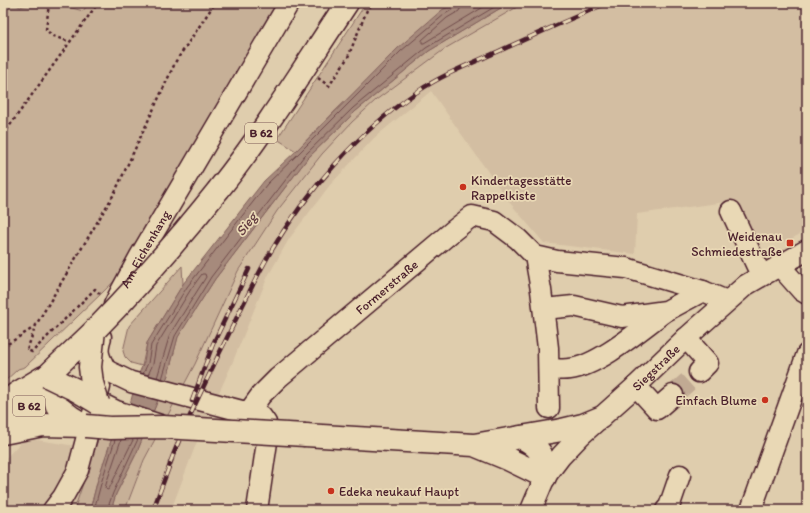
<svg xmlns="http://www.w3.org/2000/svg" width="810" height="513" viewBox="0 0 810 513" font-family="Itim,sans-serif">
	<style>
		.built { fill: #d3bea2 }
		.green { fill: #c7b097; stroke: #886861 }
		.water { fill: #a68a7b; stroke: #815f5b }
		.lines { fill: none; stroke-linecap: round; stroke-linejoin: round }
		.shore { stroke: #6f4a4b; stroke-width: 1 }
		.minor-tunnel { stroke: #c1aa93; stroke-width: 20; stroke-dasharray: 20 10; stroke-linecap: butt }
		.minor-casing { stroke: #4a1f2b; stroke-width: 23 }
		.major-casing { stroke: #4a1f2b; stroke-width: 25 }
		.highway-casing { stroke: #4a1f2b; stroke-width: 25 }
		.path { stroke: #4a1f2b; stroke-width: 2.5; stroke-dasharray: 3 3; stroke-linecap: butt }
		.minor { stroke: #e9d8b5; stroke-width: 20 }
		.major { stroke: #e9d8b5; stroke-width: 22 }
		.highway { stroke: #e9d8b5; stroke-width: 22 }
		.rail-casing { stroke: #4a1f2b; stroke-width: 4.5 }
		.rail { stroke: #e9d8b5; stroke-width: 3; stroke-dasharray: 9; stroke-linecap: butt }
		.major-bridge-casing { stroke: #4a1f2b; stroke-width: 25; stroke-linecap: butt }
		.highway-bridge-casing { stroke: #4a1f2b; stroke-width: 25; stroke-linecap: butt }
		.major-bridge { stroke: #e9d8b5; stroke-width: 22 }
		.highway-bridge { stroke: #e9d8b5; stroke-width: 22 }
		.poi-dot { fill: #c8321e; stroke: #e9d8b5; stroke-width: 1.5 }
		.labels { text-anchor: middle; stroke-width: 3.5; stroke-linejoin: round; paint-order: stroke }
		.shield { fill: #e9d8b5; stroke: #7a5654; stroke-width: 1 }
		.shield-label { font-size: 12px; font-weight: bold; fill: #4a1f2b }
		.poi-label { font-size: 13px; fill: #4a1f2b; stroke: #e9d8b5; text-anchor: start }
		.street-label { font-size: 13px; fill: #4a1f2b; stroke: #e9d8b5 }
		.water-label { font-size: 14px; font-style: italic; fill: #613a3f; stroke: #e9d8b5 }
	</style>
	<rect width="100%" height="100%" fill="#dfcdad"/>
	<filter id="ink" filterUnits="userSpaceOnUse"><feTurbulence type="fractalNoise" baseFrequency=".025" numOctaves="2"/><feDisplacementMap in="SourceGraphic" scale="8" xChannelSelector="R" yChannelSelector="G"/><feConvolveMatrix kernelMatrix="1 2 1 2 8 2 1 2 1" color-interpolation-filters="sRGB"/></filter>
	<g filter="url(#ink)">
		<path class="built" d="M55 3H89L83 11Z
			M524 3H807V230L786 242 749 231 733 201 637 214 635 254 544 243 510 203 431 91 374 138 330 185 289 239 268 276 231 366 196 444 171 510H125L144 460 195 364 238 272 277 211 322 154 351 122 376 100 446 48Z
			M25 438 95 449 74 510H3V461Z"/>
		<path class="green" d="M3 3H14L20 7C40 0 62 5 83 11L89 3H280L142 232 129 267 25 367 18 369 3 383Z
			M366 3H456L442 10 335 111 296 151 277 139Z
			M509 3H524L446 48 376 100 352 122 322 154 277 211 238 271 195 364 144 460 125 510H111L116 494 137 452 168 375 178 337 215 279 307 159 356 111 429 51Z
			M182 266 183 284 147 343 142 366 131 363 125 357 123 351 129 326Z
			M99 437 112 438 98 479 90 510H74Z"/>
		<path class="water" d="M456 3H509L429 51 356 111 307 159 215 279 178 337 168 375 137 452 116 494 111 510H90L98 479 112 438 130 404 137 378 144 362 147 343 183 284 264 181 296 151 398 48 442 10Z"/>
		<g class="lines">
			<path class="shore" d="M462 3 461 7 459 11 447 18 422 40V43H424L490 3
				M143 374 148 363 151 345 187 287 267 184 298 154 401 51 445 14 455 8 457 3
				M148 375 153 364 156 346 191 289 202 274H205L206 277 170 334 157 378
				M162 379 175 336 211 277 304 156 353 108 426 48 501 3
				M121 440 107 481 105 488 107 490 109 489 133 440
				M94 510 102 480 115 440
				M107 510 113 493 138 439"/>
			<path class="minor-tunnel" d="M673 395 699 372"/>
			<defs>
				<g id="minor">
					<path d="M731 211 761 275"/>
					<path d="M535 256 541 290 548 348 549 408"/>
					<path d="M779 265 802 291 807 294"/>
					<path id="s1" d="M114 305 121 291 140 256 289 3"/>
					<path d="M544 309 574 306 622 317 666 311 703 291"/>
					<path d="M101 337C96 352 99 357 106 370"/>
					<path d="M686 338 708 363 699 372"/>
					<path d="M549 369C556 369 563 370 570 369 598 366 640 330 663 313"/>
					<path d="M106 370 131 382 261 416 266 423 268 435 257 510"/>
					<path d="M636 386 657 409 673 395"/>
					<path id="s2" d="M248 413 261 395 278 378 454 230 472 216 494 221 518 239 535 256 557 261 626 268 703 291 727 301"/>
					<path d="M53 510 63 497 78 470 100 387"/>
					<path id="s3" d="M531 510 545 477 561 456 580 436 636 386 686 338 746 285 807 250"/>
					<path d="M666 510 669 507 680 475"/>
					<path d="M751 510 807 354"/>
				</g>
				<path id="major" d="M219 189C266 130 305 66 347 3
					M47 376 57 406 71 417 86 426
					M98 403 116 412 160 426
					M3 433 43 425 86 426
					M305 435 474 445 562 430 583 425 600 418
					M474 445 508 459 545 477C545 456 540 446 520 437"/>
				<path id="highway" d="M3 405 16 394 44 377
					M3 431 27 409 47 376"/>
			</defs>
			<use href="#minor" class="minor-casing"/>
			<use href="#major" class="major-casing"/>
			<use href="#highway" class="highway-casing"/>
			<path class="path" d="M49 3 46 30 53 36 70 42
				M318 78 329 86 348 57 367 10 373 3
				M3 135 98 3
				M100 294 95 289 32 352 27 350 36 325 114 194 176 61 215 3
				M3 347 33 328"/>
			<use href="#minor" class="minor"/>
			<use href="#major" class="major"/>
			<use href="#highway" class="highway"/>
			<defs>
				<path id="rail" d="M807 56V54
					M192 401 213 344 249 269
					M170 463C184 426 202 390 219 354 236 320 251 286 270 253 305 193 359 131 417 92 442 75 470 64 497 52 534 35 570 19 607 3
					M153 510 172 459"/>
			</defs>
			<use href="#rail" class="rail-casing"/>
			<use href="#rail" class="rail"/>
			<defs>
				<path id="major-bridge" d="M94 330 90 367 92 383 98 403
					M47 376C63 360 80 345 96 329 139 285 180 238 219 189
					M86 426 110 428 163 427 305 435"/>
				<path id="highway-bridge" d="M47 376 76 390 98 403"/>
			</defs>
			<use href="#major-bridge" class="major-bridge-casing"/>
			<use href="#highway-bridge" class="highway-bridge-casing"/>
			<use href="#major-bridge" class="major-bridge"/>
			<use href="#highway-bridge" class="highway-bridge"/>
		</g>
	</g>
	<g class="poi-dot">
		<circle cx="463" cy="187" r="4"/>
		<rect x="786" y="239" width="8" height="8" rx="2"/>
		<circle cx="765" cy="400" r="4"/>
		<circle cx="331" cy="491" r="4"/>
	</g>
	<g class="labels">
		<g class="shield">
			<rect x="245" y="123" width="32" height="20" rx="3"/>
			<rect x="13" y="396" width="32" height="20" rx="3"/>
		</g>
		<g class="shield-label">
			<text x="261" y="137">B 62</text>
			<text x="29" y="410">B 62</text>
		</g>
		<g class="poi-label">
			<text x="471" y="185">Kindertagesstätte<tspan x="471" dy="15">Rappelkiste</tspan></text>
			<text x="782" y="241" text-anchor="end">Weidenau<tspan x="782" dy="15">Schmiedestraße</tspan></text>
			<text x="757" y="405" text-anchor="end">Einfach Blume</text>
			<text x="339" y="496">Edeka neukauf Haupt</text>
		</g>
		<g class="street-label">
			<text dy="5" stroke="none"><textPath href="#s1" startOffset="64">Am Eichenhang</textPath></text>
			<text dy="5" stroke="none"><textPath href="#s2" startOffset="188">Formerstraße</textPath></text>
			<text dy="5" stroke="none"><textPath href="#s3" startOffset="192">Siegstraße</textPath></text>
		</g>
		<g class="water-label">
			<text transform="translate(246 224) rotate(-53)" y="5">Sieg</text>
		</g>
	</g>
	<rect width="810" height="513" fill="none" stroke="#e9d8b5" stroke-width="16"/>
	<rect x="8" y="8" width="794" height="497" fill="none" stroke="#4a1f2b" stroke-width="1.5" filter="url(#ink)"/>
</svg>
